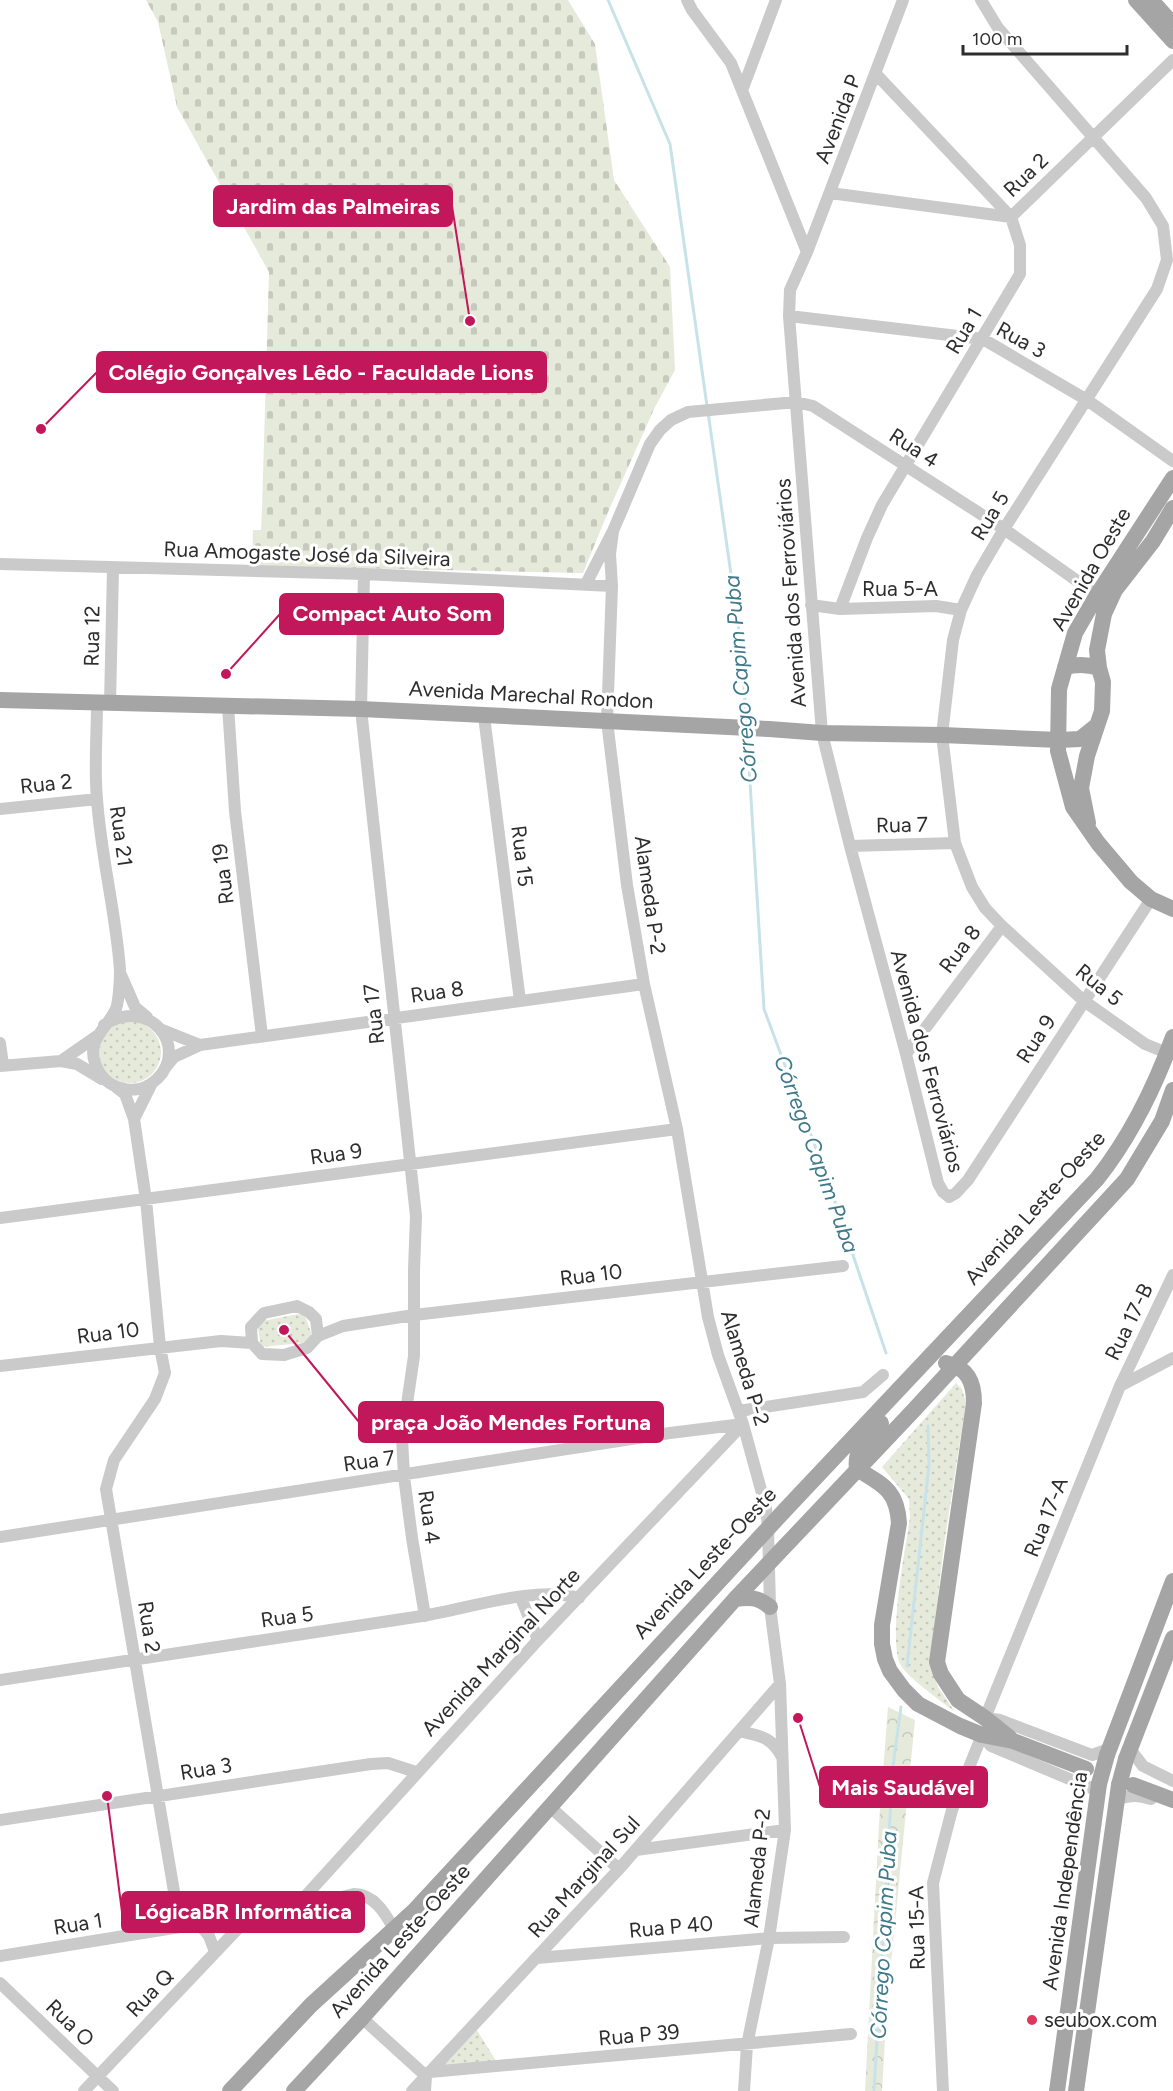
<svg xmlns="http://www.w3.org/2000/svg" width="1173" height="2091" viewBox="0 0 1173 2091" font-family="Figtree,sans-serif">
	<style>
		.green { fill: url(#green-dots) }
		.forest { fill: url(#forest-crowns) }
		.cemetery { fill: url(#cemetery-stones) }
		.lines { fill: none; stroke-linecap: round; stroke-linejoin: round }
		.stream { stroke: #c8e2e9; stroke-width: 3 }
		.minor { stroke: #cacaca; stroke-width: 12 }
		.major { stroke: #a5a5a5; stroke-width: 16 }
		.major-bridge { stroke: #a5a5a5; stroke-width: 16 }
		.poi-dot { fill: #dd375e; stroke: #fff; stroke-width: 2 }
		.labels { text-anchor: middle; stroke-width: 6; stroke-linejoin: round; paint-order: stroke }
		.street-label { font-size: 21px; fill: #2d2d2d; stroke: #fff }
		.poi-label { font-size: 21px; fill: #2d2d2d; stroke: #fff; text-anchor: start }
		.water-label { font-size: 22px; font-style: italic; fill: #3f7a8b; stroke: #fff }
		.leader { fill: none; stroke: #c2185b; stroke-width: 2 }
		.callout-dot { fill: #c2185b; stroke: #fff; stroke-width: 2 }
		.callout { fill: #c2185b; stroke: #c2185b; stroke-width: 2 }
		.callout-label { font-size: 22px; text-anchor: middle; font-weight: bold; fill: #fff }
	</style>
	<defs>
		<pattern id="green-dots" width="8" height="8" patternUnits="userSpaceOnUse" patternTransform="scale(1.5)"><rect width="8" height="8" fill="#e6eadb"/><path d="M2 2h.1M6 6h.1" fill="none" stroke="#c6c9bc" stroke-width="1.8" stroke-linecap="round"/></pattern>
		<pattern id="forest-crowns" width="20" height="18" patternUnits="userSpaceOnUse" patternTransform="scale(1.5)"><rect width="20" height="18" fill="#e6eadb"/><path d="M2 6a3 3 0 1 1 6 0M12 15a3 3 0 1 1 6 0" fill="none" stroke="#c6c9bc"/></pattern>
		<pattern id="cemetery-stones" width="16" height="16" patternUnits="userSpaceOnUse" patternTransform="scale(1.5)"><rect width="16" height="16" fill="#e6eadb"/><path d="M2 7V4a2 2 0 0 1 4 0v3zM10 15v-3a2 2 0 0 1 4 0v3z" fill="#c6c9bc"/></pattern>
	</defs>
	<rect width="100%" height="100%" fill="#fff"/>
	<path class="green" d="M99 1052a31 31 0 1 1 62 0a31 31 0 1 1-62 0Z
		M304 1313 313 1338 303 1343 261 1347 257 1322Z
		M956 1383 962 1389 966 1402 944 1545 930 1663 938 1687 955 1712C941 1701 911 1680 902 1667 886 1646 906 1546 910 1517L909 1499 882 1467Z
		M477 2030 496 2061 441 2068Z"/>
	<path class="forest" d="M888 1707 915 1720 887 2004 882 2091H865L879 1824Z"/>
	<path class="cemetery" d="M146 0H568L595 44 614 180 670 267 675 370 655 407 608 512 583 573 252 566 253 530H261L262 509 269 272 177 107 158 22Z"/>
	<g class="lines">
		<path class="stream" d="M608 0 670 144 707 406
			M708 412 742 652 746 721
			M747 734 764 1009 827 1178 886 1353
			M907 1666 929 1465 928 1426
			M874 2091 893 1766 901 1707"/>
		<path class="minor" d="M687 0 692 10 731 63 807 252
			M903 0 807 252 790 290 789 316 822 733 850 846 906 1054 938 1183 943 1192 949 1197 956 1193 968 1180 1151 899
			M981 0 998 28 1146 198 1163 226 1167 260 1157 289 1004 529 977 575 961 610 953 640 942 735 955 843 972 887 985 908 1002 926 1084 1001 1145 1044 1167 1053
			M743 88 776 0
			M830 193 1011 217 1173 60
			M789 316 983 339 1087 400 1173 461
			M613 531 610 554 612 586 607 721 627 885 644 984 677 1129 708 1317 718 1355 743 1424 766 1508 768 1528 770 1607 780 1684 785 1830 769 1938 747 2045 744 2091
			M0 564 364 574 612 586
			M364 574 361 709 416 1216 414 1270V1356L402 1438 404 1476 412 1538 425 1616
			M586 584 613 531 650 444 660 430 671 420 688 412 796 402 813 406 1004 529 1097 595
			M811 605 840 609 936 606 961 610
			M840 609 867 538 882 505 1020 274V245L1011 217 876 74
			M97 704C97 735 94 768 97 799 101 857 116 913 120 970 120 979 119 1004 115 1011 106 1029 87 1040 95 1063 103 1089 136 1099 157 1079 190 1047 149 995 104 1025
			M110 704 113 568
			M228 706 235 811 262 1036
			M484 716 520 1001
			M0 809 97 799
			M850 846 955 843
			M121 975 135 1007 147 1017
			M160 1029 200 1045
			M0 1043 3 1065
			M906 1054 1002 926
			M61 1061 97 1036
			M0 1066 61 1061 77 1064 102 1079
			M165 1068 174 1057 200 1045 644 984
			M116 1087 125 1094 134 1119 146 1200 160 1347 165 1373 155 1399 114 1460 106 1489 180 1927
			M134 1119 152 1083
			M0 1218 677 1129
			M297 1306 309 1312 316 1319 318 1336 307 1348 284 1355 262 1354 252 1343 251 1327 264 1313Z
			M318 1336 343 1326 414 1315 843 1266
			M0 1366 221 1341 252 1343
			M1120 1386 1173 1275
			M739 1411 863 1392 883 1375
			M0 1537 670 1433 743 1424
			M521 1598 538 1640
			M0 1680C141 1658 282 1638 422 1616 467 1609 536 1585 579 1598
			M739 1731C760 1736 771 1736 782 1757
			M1109 1749 1092 1755 1000 1720 985 1718 1120 1386 1173 1358
			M1130 1749 1143 1766 1173 1781
			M1118 1799C1130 1795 1139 1795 1151 1799
			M549 1806 619 1869
			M0 1820 371 1764 388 1763 416 1772
			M636 1850 785 1830
			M292 1911 538 1640 743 1424
			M201 1926 209 1936 215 1952
			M0 1956 180 1927 245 1921 354 1894C374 1894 385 1913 394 1929
			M537 1958 769 1938 844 1937
			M0 1983 113 2091
			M362 2018 426 2076 425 2091
			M430 2072 851 2034
			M84 2091 245 1921
			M412 2091 619 1869 780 1684
			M943 2091 933 1883 952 1810 982 1735 991 1746 1098 1791"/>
		<path class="major" d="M1136 0 1173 41
			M1151 0 1170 21
			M1173 478 1097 595 1075 633 1059 689 1058 751 1073 807 1098 843 1131 882 1151 899 1173 909
			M1065 667C1077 664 1087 664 1099 668
			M0 700 361 709 769 729 822 733 942 735 1059 740 1080 739 1095 727
			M1088 823 1081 788 1087 756 1102 711 1103 682 1099 668 1097 650 1104 614 1115 590 1153 541 1173 508
			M946 1363C968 1368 974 1382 974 1403L937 1662 941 1674 958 1700 985 1718 1010 1738
			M881 1423C868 1438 854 1448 857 1469 883 1485 897 1490 899 1523L882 1625V1644L885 1659 890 1671 904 1690 918 1704 960 1726 982 1735 1013 1741 1086 1769
			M735 1599C750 1597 758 1597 770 1607
			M1107 1755 1173 1581
			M1126 1759 1173 1638
			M1133 1785 1173 1800
			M230 2091 311 2005 414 1911 785 1510 1097 1179C1131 1136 1154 1089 1173 1037
			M294 2091 362 2018 735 1599 912 1412 1127 1179 1162 1121 1173 1090
			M1057 2091 1099 1784
			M1076 2091 1119 1785"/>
		<path class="major-bridge" d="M1099 1784 1107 1755
			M1119 1785 1126 1759"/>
	</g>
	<circle class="poi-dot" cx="1032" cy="2020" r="6"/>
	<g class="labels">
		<g class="street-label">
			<text transform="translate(838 119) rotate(-69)" y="7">Avenida P</text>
			<text transform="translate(1026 175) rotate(-44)" y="7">Rua 2</text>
			<text transform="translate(964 331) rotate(-59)" y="7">Rua 1</text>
			<text transform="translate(1021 340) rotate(29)" y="7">Rua 3</text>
			<text transform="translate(914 448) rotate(33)" y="7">Rua 4</text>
			<text transform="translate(990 516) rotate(-59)" y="7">Rua 5</text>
			<text transform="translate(307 554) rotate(2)" y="7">Rua Amogaste José da Silveira</text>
			<text transform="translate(1091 569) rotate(-60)" y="7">Avenida Oeste</text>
			<text x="900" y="596">Rua 5-A</text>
			<text transform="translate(791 593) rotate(-94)" y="7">Avenida dos Ferroviários</text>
			<text transform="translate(92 636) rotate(-89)" y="7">Rua 12</text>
			<text transform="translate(531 695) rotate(3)" y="7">Avenida Marechal Rondon</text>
			<text transform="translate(46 784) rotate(-6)" y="7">Rua 2</text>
			<text transform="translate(902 825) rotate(-1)" y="7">Rua 7</text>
			<text transform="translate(121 836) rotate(82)" y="7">Rua 21</text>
			<text transform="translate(522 856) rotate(83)" y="7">Rua 15</text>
			<text transform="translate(223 874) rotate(-97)" y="7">Rua 19</text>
			<text transform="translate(650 895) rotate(82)" y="7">Alameda P-2</text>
			<text transform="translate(960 949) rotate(-53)" y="7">Rua 8</text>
			<text transform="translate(1099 985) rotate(39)" y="7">Rua 5</text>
			<text transform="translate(437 992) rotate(-8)" y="7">Rua 8</text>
			<text transform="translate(374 1014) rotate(-96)" y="7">Rua 17</text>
			<text transform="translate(1036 1039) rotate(-57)" y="7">Rua 9</text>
			<text transform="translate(927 1061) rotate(75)" y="7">Avenida dos Ferroviários</text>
			<text transform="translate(336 1154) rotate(-8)" y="7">Rua 9</text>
			<text transform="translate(1035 1208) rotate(-48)" y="7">Avenida Leste-Oeste</text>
			<text transform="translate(591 1275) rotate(-7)" y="7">Rua 10</text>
			<text transform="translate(1129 1322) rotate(-64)" y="7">Rua 17-B</text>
			<text transform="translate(108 1333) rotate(-7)" y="7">Rua 10</text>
			<text transform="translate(745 1368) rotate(73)" y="7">Alameda P-2</text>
			<text transform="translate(369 1461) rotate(-8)" y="7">Rua 7</text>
			<text transform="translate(429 1517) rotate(82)" y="7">Rua 4</text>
			<text transform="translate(1046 1517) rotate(-68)" y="7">Rua 17-A</text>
			<text transform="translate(705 1563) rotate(-47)" y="7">Avenida Leste-Oeste</text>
			<text transform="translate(287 1617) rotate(-8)" y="7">Rua 5</text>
			<text transform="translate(149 1627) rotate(81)" y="7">Rua 2</text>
			<text transform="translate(501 1652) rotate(-47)" y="7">Avenida Marginal Norte</text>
			<text transform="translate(206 1769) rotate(-9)" y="7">Rua 3</text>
			<text transform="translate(757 1868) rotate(-84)" y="7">Alameda P-2</text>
			<text transform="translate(584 1877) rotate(-48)" y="7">Rua Marginal Sul</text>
			<text transform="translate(1065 1881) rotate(-82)" y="7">Avenida Independência</text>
			<text transform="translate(78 1924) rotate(-9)" y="7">Rua 1</text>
			<text transform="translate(671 1927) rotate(-5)" y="7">Rua P 40</text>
			<text transform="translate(917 1928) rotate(-91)" y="7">Rua 15-A</text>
			<text transform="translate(400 1941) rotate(-48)" y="7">Avenida Leste-Oeste</text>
			<text transform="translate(150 1993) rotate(-46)" y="7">Rua Q</text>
			<text transform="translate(70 2023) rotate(44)" y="7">Rua O</text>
			<text transform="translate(639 2035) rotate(-5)" y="7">Rua P 39</text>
		</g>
		<g class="poi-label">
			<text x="1044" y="2027">seubox.com</text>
		</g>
		<g class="water-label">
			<text transform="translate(740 679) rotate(-95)" y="8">Córrego Capim Puba</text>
			<text transform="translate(817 1154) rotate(70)" y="8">Córrego Capim Puba</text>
			<text transform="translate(883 1935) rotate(-87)" y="8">Córrego Capim Puba</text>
		</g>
	</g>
	<path class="leader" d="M470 321L452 206M41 429L97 372M226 674L280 614M284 1330L359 1422M798 1718L820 1787M107 1796L122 1912"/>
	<g class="callout-dot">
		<circle cx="470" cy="321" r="6"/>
		<circle cx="41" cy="429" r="6"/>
		<circle cx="226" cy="674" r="6"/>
		<circle cx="284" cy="1330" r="6"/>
		<circle cx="798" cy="1718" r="6"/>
		<circle cx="107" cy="1796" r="6"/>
	</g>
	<g class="callout">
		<rect x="214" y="186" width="238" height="40" rx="6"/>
		<rect x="97" y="352" width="449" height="40" rx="6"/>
		<rect x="280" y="594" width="223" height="40" rx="6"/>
		<rect x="359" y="1402" width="304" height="40" rx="6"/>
		<rect x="820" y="1767" width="167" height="40" rx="6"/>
		<rect x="122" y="1892" width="242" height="40" rx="6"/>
	</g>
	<g class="callout-label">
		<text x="333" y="214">Jardim das Palmeiras</text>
		<text x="321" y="380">Colégio Gonçalves Lêdo - Faculdade Lions</text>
		<text x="392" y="621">Compact Auto Som</text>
		<text x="511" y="1430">praça João Mendes Fortuna</text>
		<text x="903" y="1795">Mais Saudável</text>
		<text x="243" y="1919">LógicaBR Informática</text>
	</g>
	<path d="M963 45v9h164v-9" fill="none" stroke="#2d2d2d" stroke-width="3"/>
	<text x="972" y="45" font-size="18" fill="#2d2d2d" stroke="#ffffff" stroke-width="4.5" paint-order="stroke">100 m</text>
</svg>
